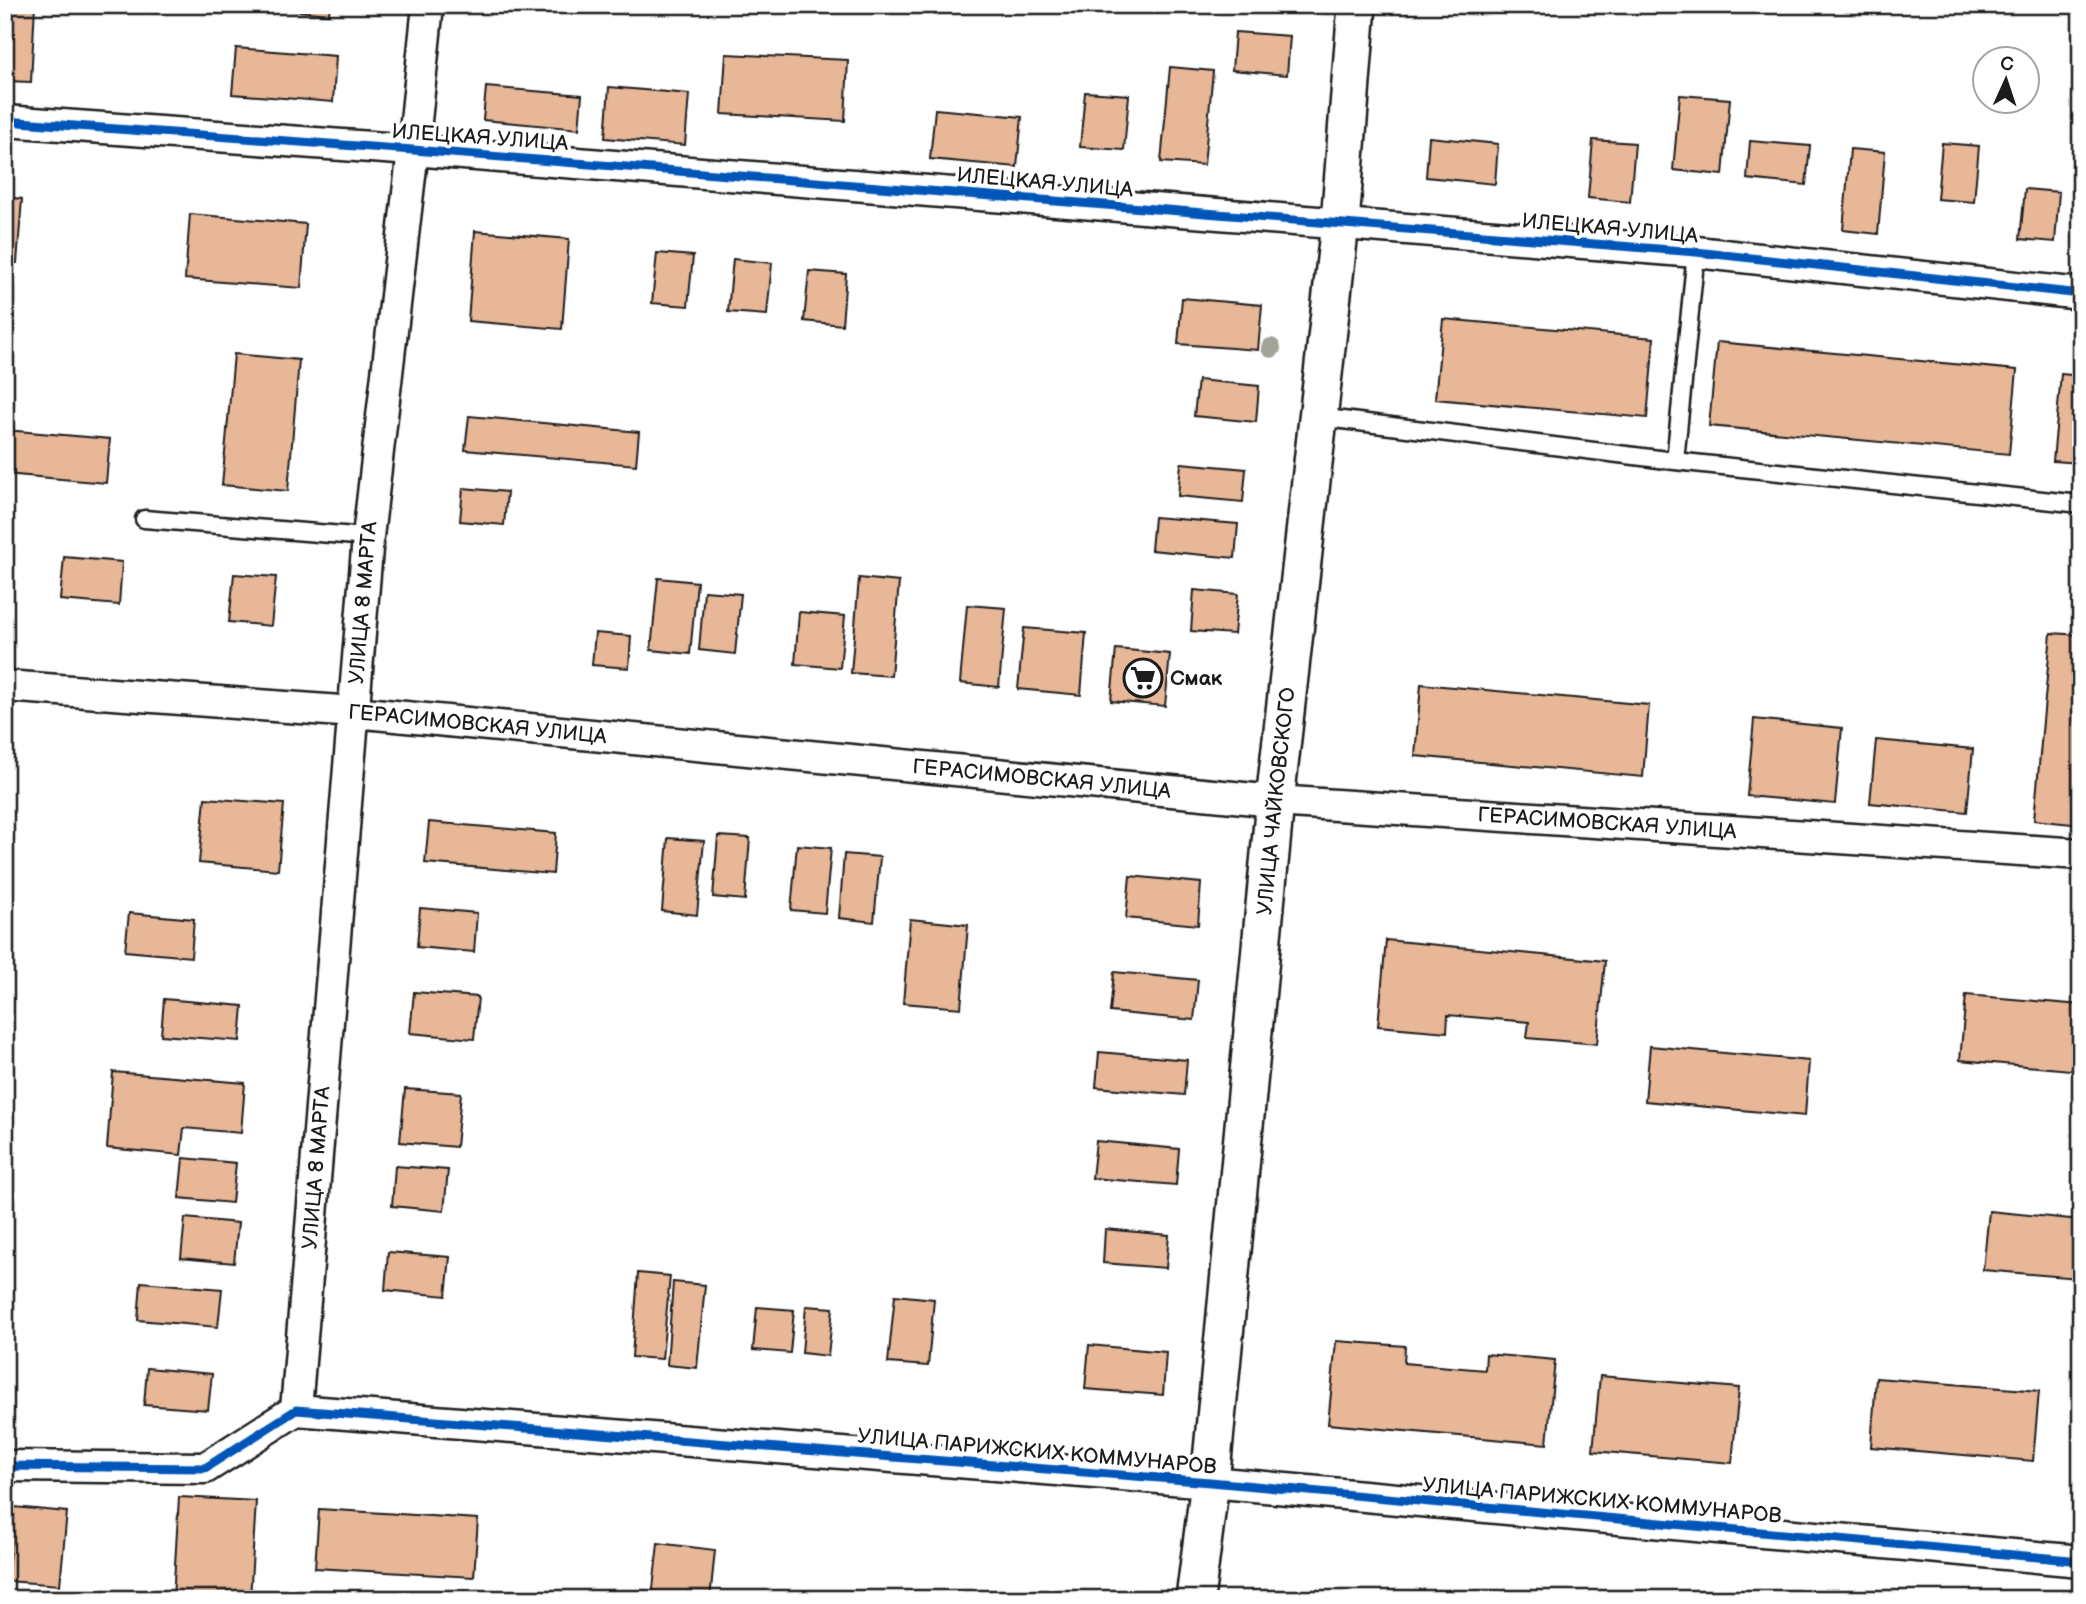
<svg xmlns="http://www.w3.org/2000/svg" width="2086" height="1604" viewBox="0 0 2086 1604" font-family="'Balsamiq Sans',sans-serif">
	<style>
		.building { fill: #e7b798; stroke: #1c1c1c; stroke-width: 2 }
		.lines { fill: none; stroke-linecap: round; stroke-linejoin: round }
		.service-casing { stroke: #1c1c1c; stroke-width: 21 }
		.minor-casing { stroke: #1c1c1c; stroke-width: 35 }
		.tertiary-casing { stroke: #1c1c1c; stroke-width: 42 }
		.service { stroke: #fff; stroke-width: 16 }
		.minor { stroke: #fff; stroke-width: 30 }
		.tertiary { stroke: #fff; stroke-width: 37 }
		.cycleway-casing { stroke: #fff; stroke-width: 13 }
		.cycleway { stroke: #0057b8; stroke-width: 9 }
		.tree { fill: #a1a597 }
		.labels { text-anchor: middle; stroke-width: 7; stroke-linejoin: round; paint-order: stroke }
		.street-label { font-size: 21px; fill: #1c1c1c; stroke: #fff }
		.poi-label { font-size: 21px; font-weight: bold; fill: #1c1c1c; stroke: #fff; text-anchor: start }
	</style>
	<rect width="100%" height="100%" fill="#fff"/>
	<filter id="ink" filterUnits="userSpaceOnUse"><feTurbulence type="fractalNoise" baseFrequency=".0143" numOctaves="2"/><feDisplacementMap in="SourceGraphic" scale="14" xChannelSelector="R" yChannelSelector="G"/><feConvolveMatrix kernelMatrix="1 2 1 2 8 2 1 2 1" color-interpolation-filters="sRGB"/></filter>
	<g filter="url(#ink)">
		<path class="building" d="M5 5H35L31 82 5 81Z
			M264 5H330L329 14 264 8Z
			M1235 32 1290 36 1287 75 1232 70Z
			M236 48 336 56 333 102 232 94Z
			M726 54 848 60 845 121 722 114Z
			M1170 67 1213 71 1204 165 1161 162Z
			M486 87 582 95 579 129 483 120Z
			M609 87 689 94 685 145 605 138Z
			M1085 92 1129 95 1124 150 1080 147Z
			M1680 95 1730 99 1723 175 1673 170Z
			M935 109 1022 117 1017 167 930 159Z
			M1429 137 1498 144 1495 184 1426 177Z
			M1593 140 1635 143 1630 202 1588 198Z
			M1750 141 1810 146 1806 185 1747 179Z
			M1942 143 1979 146 1974 202 1937 199Z
			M1850 149 1885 152 1878 234 1843 230Z
			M2025 189 2059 192 2055 242 2020 239Z
			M5 197 22 199 17 263 5 262Z
			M190 214 306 224 301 288 185 279Z
			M475 231 569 239 562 329 468 321Z
			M657 253 693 256 688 306 652 303Z
			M733 259 772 263 767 315 728 312Z
			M809 271 846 274 842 325 804 321Z
			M1182 298 1262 305 1258 350 1178 344Z
			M1443 319 1654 338 1647 418 1435 399Z
			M1717 342 2017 370 2009 454 1709 426Z
			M234 354 299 360 288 491 222 485Z
			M2061 374 2081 376V463L2053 461Z
			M1198 380 1259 386 1256 422 1194 416Z
			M469 416 639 432 636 465 465 450Z
			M5 430 110 439 106 483 5 474Z
			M1181 463 1246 469 1243 502 1178 496Z
			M463 488 507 492 504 525 460 521Z
			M1154 517 1238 524 1235 558 1151 550Z
			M64 557 122 562 119 605 60 600Z
			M234 574 276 577 271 626 229 622Z
			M658 578 697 582 690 654 651 650Z
			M859 578 899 582 891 676 851 673Z
			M1194 590 1238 594 1234 634 1191 631Z
			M704 591 741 594 735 654 699 650Z
			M967 605 1006 608 999 687 960 683Z
			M799 612 845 616 840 668 795 664Z
			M1024 628 1086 633 1081 695 1018 689Z
			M595 633 631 636 629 668 592 665Z
			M2051 633 2081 635V825L2034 820Z
			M1116 649 1170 654 1165 706 1111 701Z
			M1421 684 1649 705 1643 777 1415 756Z
			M1754 719 1842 728 1835 804 1747 796Z
			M1876 740 1973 749 1967 812 1870 803Z
			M205 798 284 804 278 870 199 863Z
			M429 822 556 833 553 874 425 863Z
			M718 836 750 838 745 900 713 897Z
			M668 838 704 841 697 915 662 911Z
			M797 845 831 848 825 913 791 910Z
			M844 854 880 857 874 922 839 918Z
			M1130 876 1201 883 1198 925 1126 918Z
			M420 908 477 913 474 952 417 947Z
			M129 913 194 919 191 957 125 951Z
			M910 919 968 925 961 1008 903 1003Z
			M1386 940 1605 961 1597 1044 1527 1038 1529 1022 1448 1015 1447 1032 1378 1026Z
			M1114 972 1198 980 1194 1020 1110 1012Z
			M414 992 478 997 474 1039 410 1033Z
			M1966 995 2081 1005V1071L1960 1060Z
			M164 999 243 1006 240 1041 161 1035Z
			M1650 1046 1809 1061 1805 1116 1645 1101Z
			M1099 1052 1187 1060 1184 1095 1096 1087Z
			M113 1072 245 1083 241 1133 184 1128 181 1155 107 1148Z
			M405 1089 461 1093 456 1147 400 1142Z
			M1096 1141 1179 1149 1176 1185 1092 1178Z
			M183 1158 236 1163 232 1203 179 1198Z
			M395 1166 448 1170 444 1211 392 1206Z
			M1989 1211 2081 1220 2079 1278 1983 1270Z
			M185 1218 238 1223 234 1263 181 1258Z
			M1105 1229 1169 1235 1166 1268 1103 1263Z
			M388 1252 450 1257 446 1296 385 1290Z
			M638 1273 670 1276 662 1359 632 1357Z
			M141 1282 222 1289 218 1327 138 1320Z
			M673 1282 705 1285 697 1368 667 1365Z
			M895 1295 934 1299 928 1366 888 1363Z
			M806 1306 833 1308 828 1356 802 1353Z
			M757 1307 794 1310 790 1353 753 1350Z
			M1336 1341 1405 1346 1404 1363 1485 1370 1486 1354 1555 1360 1547 1444 1328 1424Z
			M1089 1345 1166 1352 1163 1395 1085 1389Z
			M147 1368 212 1374 208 1410 144 1405Z
			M1600 1376 1739 1388 1732 1463 1593 1451Z
			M1876 1378 2039 1391 2033 1461 1871 1447Z
			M179 1497 256 1501 250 1599H173Z
			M14 1507 67 1512 60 1585 7 1581Z
			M319 1509 478 1519 474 1577 315 1568Z
			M658 1543 715 1550 710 1599 652 1598Z"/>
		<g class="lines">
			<defs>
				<path id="service" d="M1696 252 1675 461 2081 504
					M1318 417 1675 461
					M144 519 368 537"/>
				<g id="minor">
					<path d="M5 121 413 150 1696 252 2081 294"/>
					<path id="s1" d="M5 686 354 712 1275 801 2081 854"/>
					<path id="s2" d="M296 1410 368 537 413 150 428 5"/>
					<path d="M5 1466 205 1468 296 1410 1210 1482 2081 1561"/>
				</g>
				<g id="tertiary">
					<path id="s3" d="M1195 1599 1210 1482 1275 801 1340 223 1357 5"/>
				</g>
			</defs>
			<use href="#service" class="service-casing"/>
			<use href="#minor" class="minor-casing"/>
			<use href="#tertiary" class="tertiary-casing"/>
			<use href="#service" class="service"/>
			<use href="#minor" class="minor"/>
			<use href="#tertiary" class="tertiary"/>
			<defs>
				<path id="cycleway" d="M5 121 413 150 1696 252 2081 294
					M5 1466 205 1468 296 1410 1210 1482 2081 1561"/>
			</defs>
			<use href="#cycleway" class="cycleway-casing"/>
			<use href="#cycleway" class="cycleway"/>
		</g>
		<circle class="tree" cx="1271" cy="348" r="10"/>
	</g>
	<defs>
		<symbol id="supermarket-ring" viewBox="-11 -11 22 22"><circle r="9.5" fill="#fff" stroke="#1c1c1c" stroke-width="1.5"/><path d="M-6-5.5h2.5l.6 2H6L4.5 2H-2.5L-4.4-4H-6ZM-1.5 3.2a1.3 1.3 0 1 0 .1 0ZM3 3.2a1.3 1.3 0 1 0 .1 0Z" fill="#1c1c1c"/></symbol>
	</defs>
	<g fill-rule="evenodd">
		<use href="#supermarket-ring" x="1121" y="656" width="44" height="44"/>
	</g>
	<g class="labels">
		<g class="street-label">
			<text transform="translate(480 137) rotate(4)" y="7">ИЛЕЦКАЯ УЛИЦА</text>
			<text transform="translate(1045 182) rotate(5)" y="7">ИЛЕЦКАЯ УЛИЦА</text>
			<text transform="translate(1610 228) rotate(5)" y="7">ИЛЕЦКАЯ УЛИЦА</text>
			<text dy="7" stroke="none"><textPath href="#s2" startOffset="810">УЛИЦА 8 МАРТА</textPath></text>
			<text dy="7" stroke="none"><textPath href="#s1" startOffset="474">ГЕРАСИМОВСКАЯ УЛИЦА</textPath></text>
			<text dy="7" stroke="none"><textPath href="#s1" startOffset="1041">ГЕРАСИМОВСКАЯ УЛИЦА</textPath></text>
			<text dy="7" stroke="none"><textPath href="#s3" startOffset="802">УЛИЦА ЧАЙКОВСКОГО</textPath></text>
			<text dy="7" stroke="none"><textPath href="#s1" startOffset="1608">ГЕРАСИМОВСКАЯ УЛИЦА</textPath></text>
			<text dy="7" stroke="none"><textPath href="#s2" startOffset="243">УЛИЦА 8 МАРТА</textPath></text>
			<text transform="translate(1037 1451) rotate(5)" y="7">УЛИЦА ПАРИЖСКИХ КОММУНАРОВ</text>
			<text transform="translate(1602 1500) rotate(5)" y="7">УЛИЦА ПАРИЖСКИХ КОММУНАРОВ</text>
		</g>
		<g class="poi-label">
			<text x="1170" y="685">Смак</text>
		</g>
	</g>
	<rect width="2086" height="1604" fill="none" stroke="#fff" stroke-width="28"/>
	<rect x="14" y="14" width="2058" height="1576" fill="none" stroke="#1c1c1c" stroke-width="2.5" filter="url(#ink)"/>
	<g transform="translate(2006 80) rotate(3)"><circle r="33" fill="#ffffff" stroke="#a4a4a4" stroke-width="2"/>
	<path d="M0-5L12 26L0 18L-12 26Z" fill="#1c1c1c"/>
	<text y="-10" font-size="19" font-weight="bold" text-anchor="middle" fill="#1c1c1c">С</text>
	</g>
</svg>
